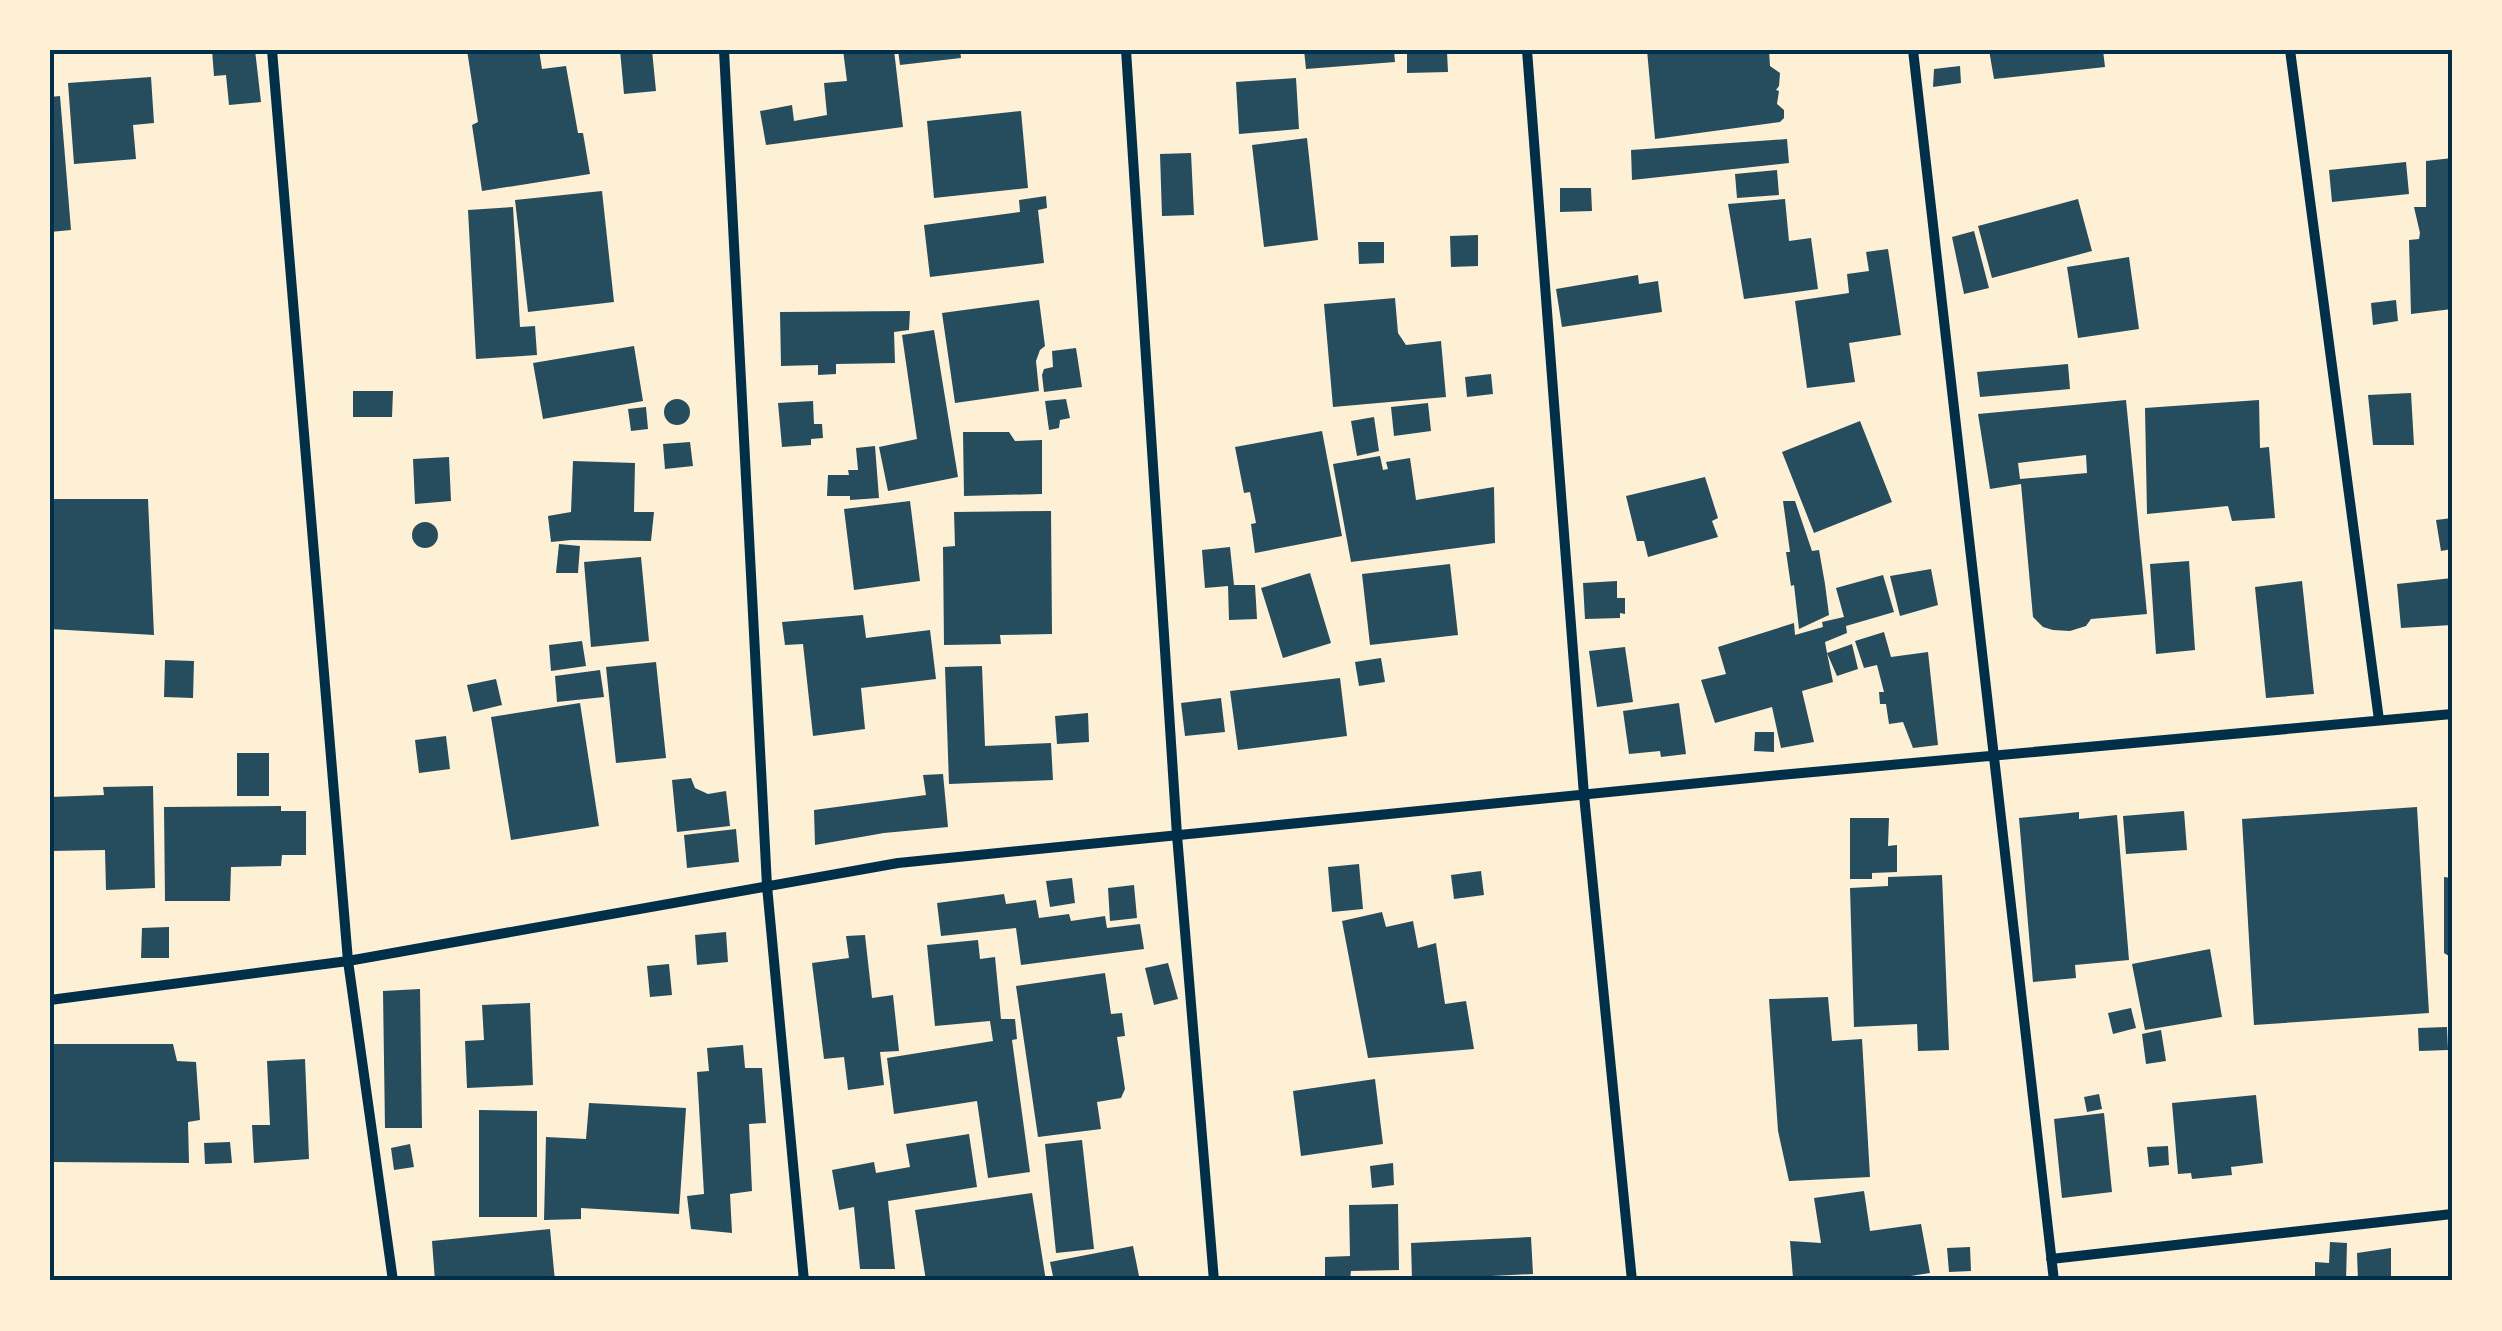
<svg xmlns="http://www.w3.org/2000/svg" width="2502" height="1331" viewBox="0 0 2502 1331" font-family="'PT Serif',serif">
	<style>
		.building { fill: #264d5e; fill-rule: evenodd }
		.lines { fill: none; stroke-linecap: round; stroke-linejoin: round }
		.minor { stroke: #003049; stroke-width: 10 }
		.neatline { fill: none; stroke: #003049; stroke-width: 4 }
	</style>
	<rect width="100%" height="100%" fill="#fdf0d5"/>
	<path class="building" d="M212 50H255L261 102 229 105 226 75 214 76Z
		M467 50H539L542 69 566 66 578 133H583L590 174 482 191 472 125 478 122Z
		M620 50H652L656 91 624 94Z
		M843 50H894L903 127 766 145 760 111 792 105 794 121 827 115 824 83 847 81Z
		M898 50H960L961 58 900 65Z
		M1304 50H1394L1395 62 1306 69Z
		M1647 50H1769L1770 66 1780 73 1779 86 1776 90 1779 91 1777 104 1784 110V118L1780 122 1655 139Z
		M1989 50H2103L2105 67 1994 79Z
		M1447 52 1448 72 1407 73V53Z
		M1960 66 1961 83 1933 87 1934 69Z
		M151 77 154 123 133 125 136 159 74 164 68 83Z
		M1296 78 1299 129 1239 134 1236 82Z
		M60 96 71 230 50 232V97Z
		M1021 111 1028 188 934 198 927 121Z
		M1307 138 1318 240 1264 247 1252 145Z
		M1787 139 1789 163 1632 180 1631 150Z
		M1191 153 1194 215 1162 216 1160 154Z
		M2452 158V309L2411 314 2409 240 2419 239 2420 233 2414 207H2426V161Z
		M2406 162 2409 194 2332 202 2329 170Z
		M1777 170 1779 195 1737 198 1735 174Z
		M1560 188H1591L1592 211 1560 212Z
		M602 191 614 302 528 312 515 200Z
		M1046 196 1047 208 1038 210 1044 263 930 277 924 225 1020 212 1019 200Z
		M1785 199 1789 241 1811 238 1818 289 1744 299 1728 204Z
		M2078 199 2092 251 1992 278 1978 226Z
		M513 207 520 327 535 326 537 355 476 359 468 210Z
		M1974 231 1989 288 1964 294 1952 237Z
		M1478 235V266L1451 267 1450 236Z
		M1358 242H1384V263L1359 264Z
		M1888 249 1901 335 1849 343 1855 382 1807 388 1795 301 1849 293 1847 274 1869 271 1866 252Z
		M2129 257 2139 329 2078 338 2067 267Z
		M1638 275 1639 284 1658 281 1662 312 1562 327 1556 289Z
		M1395 298 1398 333 1406 345 1441 341 1446 397 1333 407 1324 304Z
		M1039 300 1045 346 1040 350 1036 361 1039 391 955 403 942 313Z
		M2396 300 2398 321 2373 325 2371 303Z
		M910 311 909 330 894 332 895 363 836 364V374L818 375V365L781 366 780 312Z
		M934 330 958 477 888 491 879 447 917 439 902 335Z
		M634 346 643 401 543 419 533 363Z
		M1076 348 1082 387 1044 392 1042 375 1044 369 1053 367 1052 351Z
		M2068 364 2070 389 1980 397 1977 372Z
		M1491 374 1493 394 1467 397 1465 377Z
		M353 391H393L392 417H353Z
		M2411 393 2414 445H2373L2368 395Z
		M1066 399 1070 418 1060 420 1059 428 1049 430 1045 401Z
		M664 412a13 13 0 1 1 26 0a13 13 0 1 1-26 0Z
		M2126 400 2147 614 2091 619 2086 626 2070 631 2053 630 2043 627 2033 617 2021 484 1990 489 1978 414ZM2086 455 2087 473 2020 479 2018 463Z
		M2259 400 2260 448 2269 447 2275 518 2232 521 2228 506 2147 514 2145 408Z
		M813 401 814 424H822L823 438 811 439V445L782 447 778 403Z
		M1428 403 1431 431 1394 436 1391 407Z
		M646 407 648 429 631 431 628 409Z
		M1374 417 1379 451 1357 456 1351 421Z
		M1860 421 1892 502 1814 533 1782 452Z
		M1322 431 1342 536 1255 553 1251 524 1256 523 1250 492 1244 493 1235 447Z
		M963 432H1009L1015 441 1042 440V494L964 496Z
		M690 442 693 466 665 469 663 444Z
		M875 446 879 498 850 500V496H827L828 475H849L848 470H858L856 448Z
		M1380 456 1383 470 1388 469 1386 462 1410 458 1416 500 1494 487 1495 543 1351 562 1333 464Z
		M449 457 451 501 415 504 413 459Z
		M573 461 635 463 634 512H654L651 541 571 540 551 542 548 516 571 512Z
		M1705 477 1718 518 1712 521 1718 537 1648 557 1644 541H1637L1626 496Z
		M50 499H148L154 635 50 629Z
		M910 501 920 581 854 590 844 509Z
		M1783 501H1795L1812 551 1819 550 1825 584 1829 615 1799 629 1794 585 1791 586 1786 552H1790Z
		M1051 511 1052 634 1000 635 1001 644 944 645 943 547 955 546 954 512Z
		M2452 518V549L2441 551 2436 520Z
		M412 535a13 13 0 1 1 26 0a13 13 0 1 1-26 0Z
		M559 544 580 546 578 573H556Z
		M1230 547 1234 585H1255L1257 619 1229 620 1228 586 1205 588 1202 550Z
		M641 557 649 641 591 647 584 562Z
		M2189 561 2195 650 2156 654 2150 564Z
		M1450 564 1458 635 1370 645 1362 574Z
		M1931 569 1938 605 1900 616 1890 576Z
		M1310 573 1331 643 1283 658 1261 588Z
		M1883 575 1894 612 1846 626 1847 633 1825 642 1827 653 1852 644 1858 669 1837 676 1827 653 1833 682 1802 691 1814 742 1781 748 1772 707 1715 723 1701 680 1726 674 1718 647 1794 623 1795 635 1823 627 1822 622 1844 617 1836 588Z
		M2452 578V625L2401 628 2397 584Z
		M1617 581V598H1625V614L1620 613V618L1585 619 1583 583Z
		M2302 581 2314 694 2266 698 2255 587Z
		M863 615 866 638 930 630 936 679 861 688 865 729 813 736 803 644 785 645 782 622Z
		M1884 632 1891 657 1928 652 1938 745 1913 748 1903 722 1889 724 1886 704H1880L1879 692H1884L1877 665 1864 668 1855 641Z
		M582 641 586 666 551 671 549 645Z
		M1625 647 1633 702 1597 707 1589 651Z
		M1381 658 1385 682 1359 686 1355 662Z
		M165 660 194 661 193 698 164 697Z
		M656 662 666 758 616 763 606 667Z
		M982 666 985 746 1051 743 1053 780 949 784 945 667Z
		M600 670 604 697 557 702 555 676Z
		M1340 678 1347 736 1238 750 1230 691Z
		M496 679 502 705 473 712 467 685Z
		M1221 698 1225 732 1185 736 1181 703Z
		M580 703 599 826 511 840 491 717Z
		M1679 703 1686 754 1661 757 1660 751 1629 754 1623 711Z
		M1088 713 1089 742 1057 744 1055 716Z
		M1755 732H1774V752L1754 751Z
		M446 736 450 769 419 773 415 740Z
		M237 753H269V796H237Z
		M943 774 948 827 884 833 815 845 814 810 926 795 923 775Z
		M691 778 695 788 708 794 726 791 730 826 677 832 672 780Z
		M153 786 155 888 106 890 105 850 50 851V797L104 795 103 787Z
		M281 806V811H306V855H282L281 866 231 867 230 901H165L164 807Z
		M2417 807 2429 1013 2254 1025 2242 819Z
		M2184 811 2187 850 2126 854 2123 816Z
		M2079 812V819L2117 815 2129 960 2075 965 2076 978 2033 982 2019 818Z
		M1850 818H1889L1888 846 1897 845V872L1872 873V879H1850Z
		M736 829 739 862 687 868 684 835Z
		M1359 864 1363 909 1332 912 1328 867Z
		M1481 871 1484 895 1454 899 1451 875Z
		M1942 875 1949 1050 1918 1051 1917 1024 1854 1027 1850 888 1888 886V877Z
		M2444 877 2452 878V958L2444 953Z
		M1072 878 1075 903 1050 907 1046 881Z
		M1134 885 1137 918 1110 921 1108 888Z
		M1004 894 1006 904 1036 900 1039 918 1069 914 1071 921 1105 916 1107 928 1140 924 1144 949 1021 965 1016 928 941 936 937 903Z
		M1382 912 1386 927 1413 921 1418 948 1436 943 1445 1004 1466 1001 1474 1049 1368 1058 1342 921Z
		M169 927V958H141L142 928Z
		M726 932 728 962 697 965 695 935Z
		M865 935 872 998 893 995 899 1051 880 1052 884 1085 848 1090 844 1057 824 1059 812 963 849 958 846 936Z
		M978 940 980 959 995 957 1001 1019H1015L1017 1039 1012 1040 1030 1172 988 1178 977 1101 894 1114 887 1058 993 1041 990 1021 935 1026 927 945Z
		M2210 949 2222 1017 2145 1030 2132 964Z
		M1168 963 1178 999 1154 1005 1145 968Z
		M669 964 672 995 650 997 647 966Z
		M1105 973 1111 1014 1122 1013 1125 1036 1117 1037 1125 1089 1121 1098 1097 1102 1101 1129 1038 1137 1016 986Z
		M420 989 422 1128H385L383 991Z
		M1828 997 1832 1041 1862 1039 1870 1177 1789 1181 1778 1131 1769 999Z
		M530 1003 533 1085 467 1088 465 1041 484 1040 482 1005Z
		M2131 1008 2136 1028 2113 1034 2108 1013Z
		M2447 1027 2448 1050 2419 1051 2418 1028Z
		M2161 1030 2166 1061 2146 1064 2142 1034Z
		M50 1044H173L177 1061 196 1062 200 1120 188 1122 189 1163 50 1162Z
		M743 1045 745 1068H762L766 1123 749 1124 752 1191 730 1194 732 1233 691 1229 687 1196 704 1194 697 1072 709 1071 707 1048Z
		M305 1059 309 1159 254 1163 252 1125H270L267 1061Z
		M1375 1079 1383 1144 1301 1156 1293 1091Z
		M2099 1094 2102 1109 2087 1112 2084 1097Z
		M2256 1095 2263 1163 2231 1167 2232 1175 2192 1179 2191 1173 2178 1174 2172 1103Z
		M589 1103 686 1108 679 1214 581 1208V1219L544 1220 546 1137 586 1139Z
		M479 1110 537 1111V1217H479Z
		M2104 1113 2112 1192 2062 1198 2054 1119Z
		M969 1134 977 1187 888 1201 895 1269H860L854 1207 839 1210 832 1170 874 1162 876 1173 910 1167 906 1144Z
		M1082 1140 1094 1249 1056 1253 1045 1144Z
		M230 1142 232 1163 205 1164 204 1143Z
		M410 1144 414 1167 394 1170 391 1148Z
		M2168 1146 2169 1165 2149 1167 2147 1147Z
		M1393 1163 1394 1185 1372 1188 1370 1166Z
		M1864 1191 1870 1231 1921 1224 1930 1273 1878 1281H1809L1793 1278 1790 1241 1821 1243 1814 1198Z
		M1032 1193 1046 1281H926L915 1210Z
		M1398 1204 1399 1270 1351 1271 1350 1280 1325 1279V1257L1350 1256 1349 1205Z
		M550 1229 555 1281H503L502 1276 435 1281 432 1241Z
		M1531 1237 1533 1274 1412 1280 1411 1243Z
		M2330 1242 2347 1243 2346 1281H2315V1262L2329 1263Z
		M1133 1246 1140 1281H1054L1050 1262Z
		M1970 1247 1971 1271 1949 1272 1947 1248Z
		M2391 1248V1281H2358L2357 1253Z"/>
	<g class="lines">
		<path class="minor" d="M272 50 348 961 393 1281
			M724 50 767 886 804 1281
			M1126 50 1177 835 1214 1281
			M1527 50 1584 795 1632 1281
			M1913 50 2054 1281
			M2290 50 2379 720
			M50 1000 348 961 898 863 1780 775 2452 714
			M2051 1259 2452 1214"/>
	</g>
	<rect width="2502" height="1331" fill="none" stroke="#fdf0d5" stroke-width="105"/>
	<rect x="52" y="52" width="2398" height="1226" class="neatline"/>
</svg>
